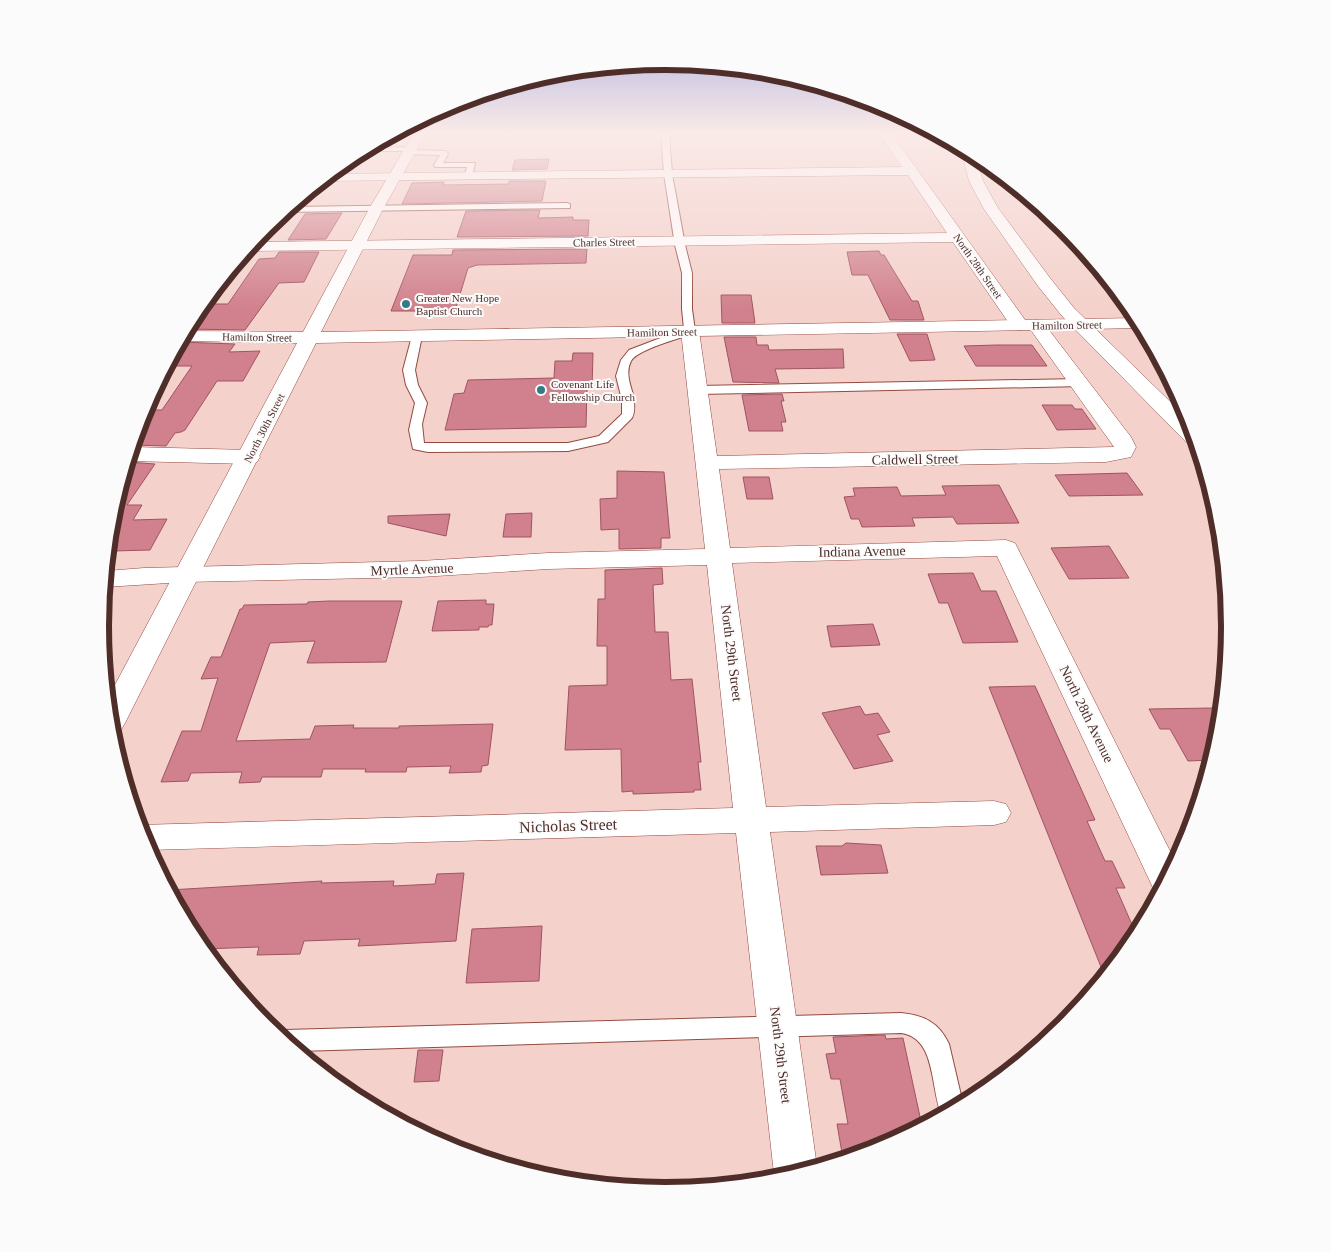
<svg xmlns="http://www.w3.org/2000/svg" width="1331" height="1252" viewBox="0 0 1331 1252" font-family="'Times New Roman',serif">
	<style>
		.building { fill: #d1818d; stroke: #9f5461 }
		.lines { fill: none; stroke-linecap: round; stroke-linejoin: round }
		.service-casing { stroke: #934b40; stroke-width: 2 }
		.minor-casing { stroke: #934b40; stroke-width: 1 }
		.secondary-casing { stroke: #934b40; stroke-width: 1 }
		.motorway-casing { stroke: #934b40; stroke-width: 1 }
		.service { fill: #fff; fill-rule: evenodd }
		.minor { fill: #fff; fill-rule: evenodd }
		.secondary { fill: #fff; fill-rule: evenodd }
		.motorway { fill: #fff; fill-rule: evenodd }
		.poi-dot { fill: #357b87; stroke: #fbfbfb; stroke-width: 2 }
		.labels { text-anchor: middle; stroke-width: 4; stroke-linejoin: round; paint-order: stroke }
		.far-street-label { font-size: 11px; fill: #4f2e29; stroke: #fbfbfb }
		.far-poi-label { font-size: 11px; fill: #4f2e29; stroke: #fbfbfb; text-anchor: start }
		.street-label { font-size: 14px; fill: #4f2e29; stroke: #fbfbfb }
		.near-street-label { font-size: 16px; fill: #4f2e29; stroke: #fbfbfb }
		.rim { fill: none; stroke: #4f2e29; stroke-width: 6 }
	</style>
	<rect width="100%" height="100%" fill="#f4d1cb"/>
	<path class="building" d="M549 159 547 169 512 170 515 160Z
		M509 181H546L542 201 402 204 412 183 444 182 443 185 509 184Z
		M540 210 538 218 573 217V220H589L588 236 457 237 466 211Z
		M342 213 326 239 288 240 305 214Z
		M587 249 586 263 477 265 468 268 455 311H391L413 255H452L453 250Z
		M879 251 881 255H884L912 301H918L924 320H890L868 275H852L847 252Z
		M279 252H319L304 282 279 283 245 330 187 329 203 304H228L259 259 275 258Z
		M721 295H751L755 323H722Z
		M897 334H927L935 360 910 361Z
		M724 337H756L757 345H768L769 350 843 349 844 368 775 369 779 383 733 382Z
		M180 342 235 344 229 352 260 351 243 381H217L185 430 181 432 175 433 166 446 133 445 144 410H162L192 366H167Z
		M996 345H1032L1047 366H976L964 346Z
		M573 353H593L592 389H587L586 427 445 430 454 394 464 393 468 380 554 378 555 361H572Z
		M782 394 784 401H781L786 422H781L783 431H749L742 395Z
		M1042 405H1072L1075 409H1082L1096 429 1057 430Z
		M128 462 155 464 127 505H142L133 520 167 519 150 550 113 551 107 559 112 516Z
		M617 471 664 472 670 538H661V548L619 549V529L601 530 600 499 617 498Z
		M1127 473 1143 495 1069 496 1055 475Z
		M743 477H769L773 499H747Z
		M999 485 1019 523 957 524 953 517 912 518 915 526 862 527 859 519H851L844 497 855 496 853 488 897 487 901 496 946 495 942 486Z
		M532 513 531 537H503L506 514Z
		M450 514 446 536 388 523V516Z
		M1109 546 1129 578 1069 579 1051 548Z
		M662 568 663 584 653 585 655 632H668L671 680 692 679 701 762H698L701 790H694V792L633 794V791L622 792 621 749 565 750 569 686 607 685V646H597L598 599H605V570Z
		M973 573 981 591H996L1018 642 963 643 948 603H939L928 574Z
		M486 600V604H494L492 625H489L488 627H479V630L432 631 438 601Z
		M329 601H402L386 662 307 663 315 641 270 643 236 741 310 739 315 726 354 725 353 728H399V726L493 724 488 765 482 766 481 772 449 773 451 766 407 767 406 772H365L366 769H323L321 777H262L260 782 239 783 242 772 191 773 188 781 161 782 182 731H201L218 678 201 679 211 657H221L240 609H242L244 605 307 604 308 602Z
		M873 624 880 645 831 647 827 626Z
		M1035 686 1095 820 1087 821 1105 861H1112L1125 888H1116L1137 936 1105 977 989 687Z
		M860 706 865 715 878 713 890 732 877 735 893 761 854 769 822 713Z
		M1213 708 1221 721 1219 736 1212 760 1188 761 1170 729H1160L1149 709Z
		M846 843 881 845 888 873 821 875 816 846H842Z
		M464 873 456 941 358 946 360 939 304 941 300 954 257 955 259 947 203 949 196 940 169 890 322 881 321 883 394 881 393 886 435 884 437 874Z
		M542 926 539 981 466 983 472 929Z
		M885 1035 886 1039 903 1038 922 1126 881 1148 854 1156 853 1153H842L837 1124H848L840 1079H831L826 1054 836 1053 833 1037Z
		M418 1050H443L439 1081 414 1082Z"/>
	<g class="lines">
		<defs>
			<path id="service" d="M661 133H669L672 174 685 245 692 273V309L695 331 694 333C679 339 638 349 631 361 626 371 629 381 632 391 634 399 636 410 632 418L608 442 568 451 428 452 413 449 409 430 415 403 406 385 403 370 412 336 417 333 422 336 415 370 418 385 427 403 422 424 424 443H568L599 436 622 414V400L616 376 621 360 629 350 684 329 682 309V273L675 245 664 174Z
				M409 147 412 150 446 151 448 154 443 163H475L472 177 468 179 464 177 467 167H435L434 165 440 155 408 154 405 151H361L368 148Z
				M567 203 570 204V208L284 212 290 207Z
				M1079 379 1085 383 1083 386 698 394 692 390 698 386Z
				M901 1013C923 1015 939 1022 949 1044L963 1104 942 1116C930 1089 937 1038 901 1033L298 1051 276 1034 285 1030Z"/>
			<path id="minor" d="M879 133H891L1028 324 1030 321 1036 320 1042 321 1131 437 1136 447 1131 457 1106 462 719 469 730 548 1006 540 1015 543 1176 863 1161 892 1154 890 997 556 732 563 766 807 994 801 1006 804 1011 813 1006 822 994 825 770 832 817 1167 776 1180 774 1174 736 833 148 850 139 825 733 808 707 565 548 569 420 577 184 582 105 587 106 571 144 568 420 561 548 553 705 549 681 331 684 327 690 325 696 327 699 331 717 456 1114 447 1028 326 1025 329 1019 330 1013 329 953 242 246 251 253 242 947 233 908 175 322 181 331 174 902 167Z
				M132 447 249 450 257 452 260 457 257 462 249 464 130 461 128 460Z"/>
			<path id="secondary" d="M414 133H426L383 209 321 332 1138 318 1143 328 316 343 125 723 121 730 111 733 108 698 297 343 181 341 186 331 303 332 369 209Z"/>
			<path id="motorway" d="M962 147 975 154 983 181 998 208 1050 278 1074 308 1191 422 1198 445 1188 444 1062 316 1038 286 984 209 969 181 961 150Z"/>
		</defs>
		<use href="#service" class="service-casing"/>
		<use href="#minor" class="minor-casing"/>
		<use href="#secondary" class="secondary-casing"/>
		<use href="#motorway" class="motorway-casing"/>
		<use href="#service" class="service"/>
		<use href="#minor" class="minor"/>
		<use href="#secondary" class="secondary"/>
		<use href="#motorway" class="motorway"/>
	</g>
	<linearGradient id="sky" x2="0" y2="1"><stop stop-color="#a2a8e0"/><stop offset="0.43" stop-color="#faeae8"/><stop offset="1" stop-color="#faeae8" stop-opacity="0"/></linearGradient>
	<rect width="1331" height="308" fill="url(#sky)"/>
	<g class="poi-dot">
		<circle cx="406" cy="304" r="5"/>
		<circle cx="541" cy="390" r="5"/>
	</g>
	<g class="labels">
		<g class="far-street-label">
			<text transform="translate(604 242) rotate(-1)" y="4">Charles Street</text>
			<text transform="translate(978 266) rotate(55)" y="4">North 28th Street</text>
			<text transform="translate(1067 325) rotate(-1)" y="4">Hamilton Street</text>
			<text transform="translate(662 332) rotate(-1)" y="4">Hamilton Street</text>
			<text transform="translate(257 337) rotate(1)" y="4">Hamilton Street</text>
			<text transform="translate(264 428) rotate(-63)" y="4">North 30th Street</text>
		</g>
		<g class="far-poi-label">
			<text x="416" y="302">Greater New Hope<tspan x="416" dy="13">Baptist Church</tspan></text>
			<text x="551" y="388">Covenant Life<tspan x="551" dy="13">Fellowship Church</tspan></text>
		</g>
		<g class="street-label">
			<text transform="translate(915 459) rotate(-1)" y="5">Caldwell Street</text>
			<text transform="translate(862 551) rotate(-1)" y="5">Indiana Avenue</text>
			<text transform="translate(412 569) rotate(-2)" y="5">Myrtle Avenue</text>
			<text transform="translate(732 653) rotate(83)" y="5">North 29th Street</text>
			<text transform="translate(1087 714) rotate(64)" y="5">North 28th Avenue</text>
			<text transform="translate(781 1055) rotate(83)" y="5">North 29th Street</text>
		</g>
		<g class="near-street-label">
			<text transform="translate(568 825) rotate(-2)" y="6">Nicholas Street</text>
		</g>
	</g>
	<path d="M0 0H1331V1252H0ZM109 626a556 556 0 1 1 1112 0a556 556 0 1 1-1112 0Z" fill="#fbfbfb" fill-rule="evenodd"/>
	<path class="rim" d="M109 626a556 556 0 1 1 1112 0a556 556 0 1 1-1112 0Z"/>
</svg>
